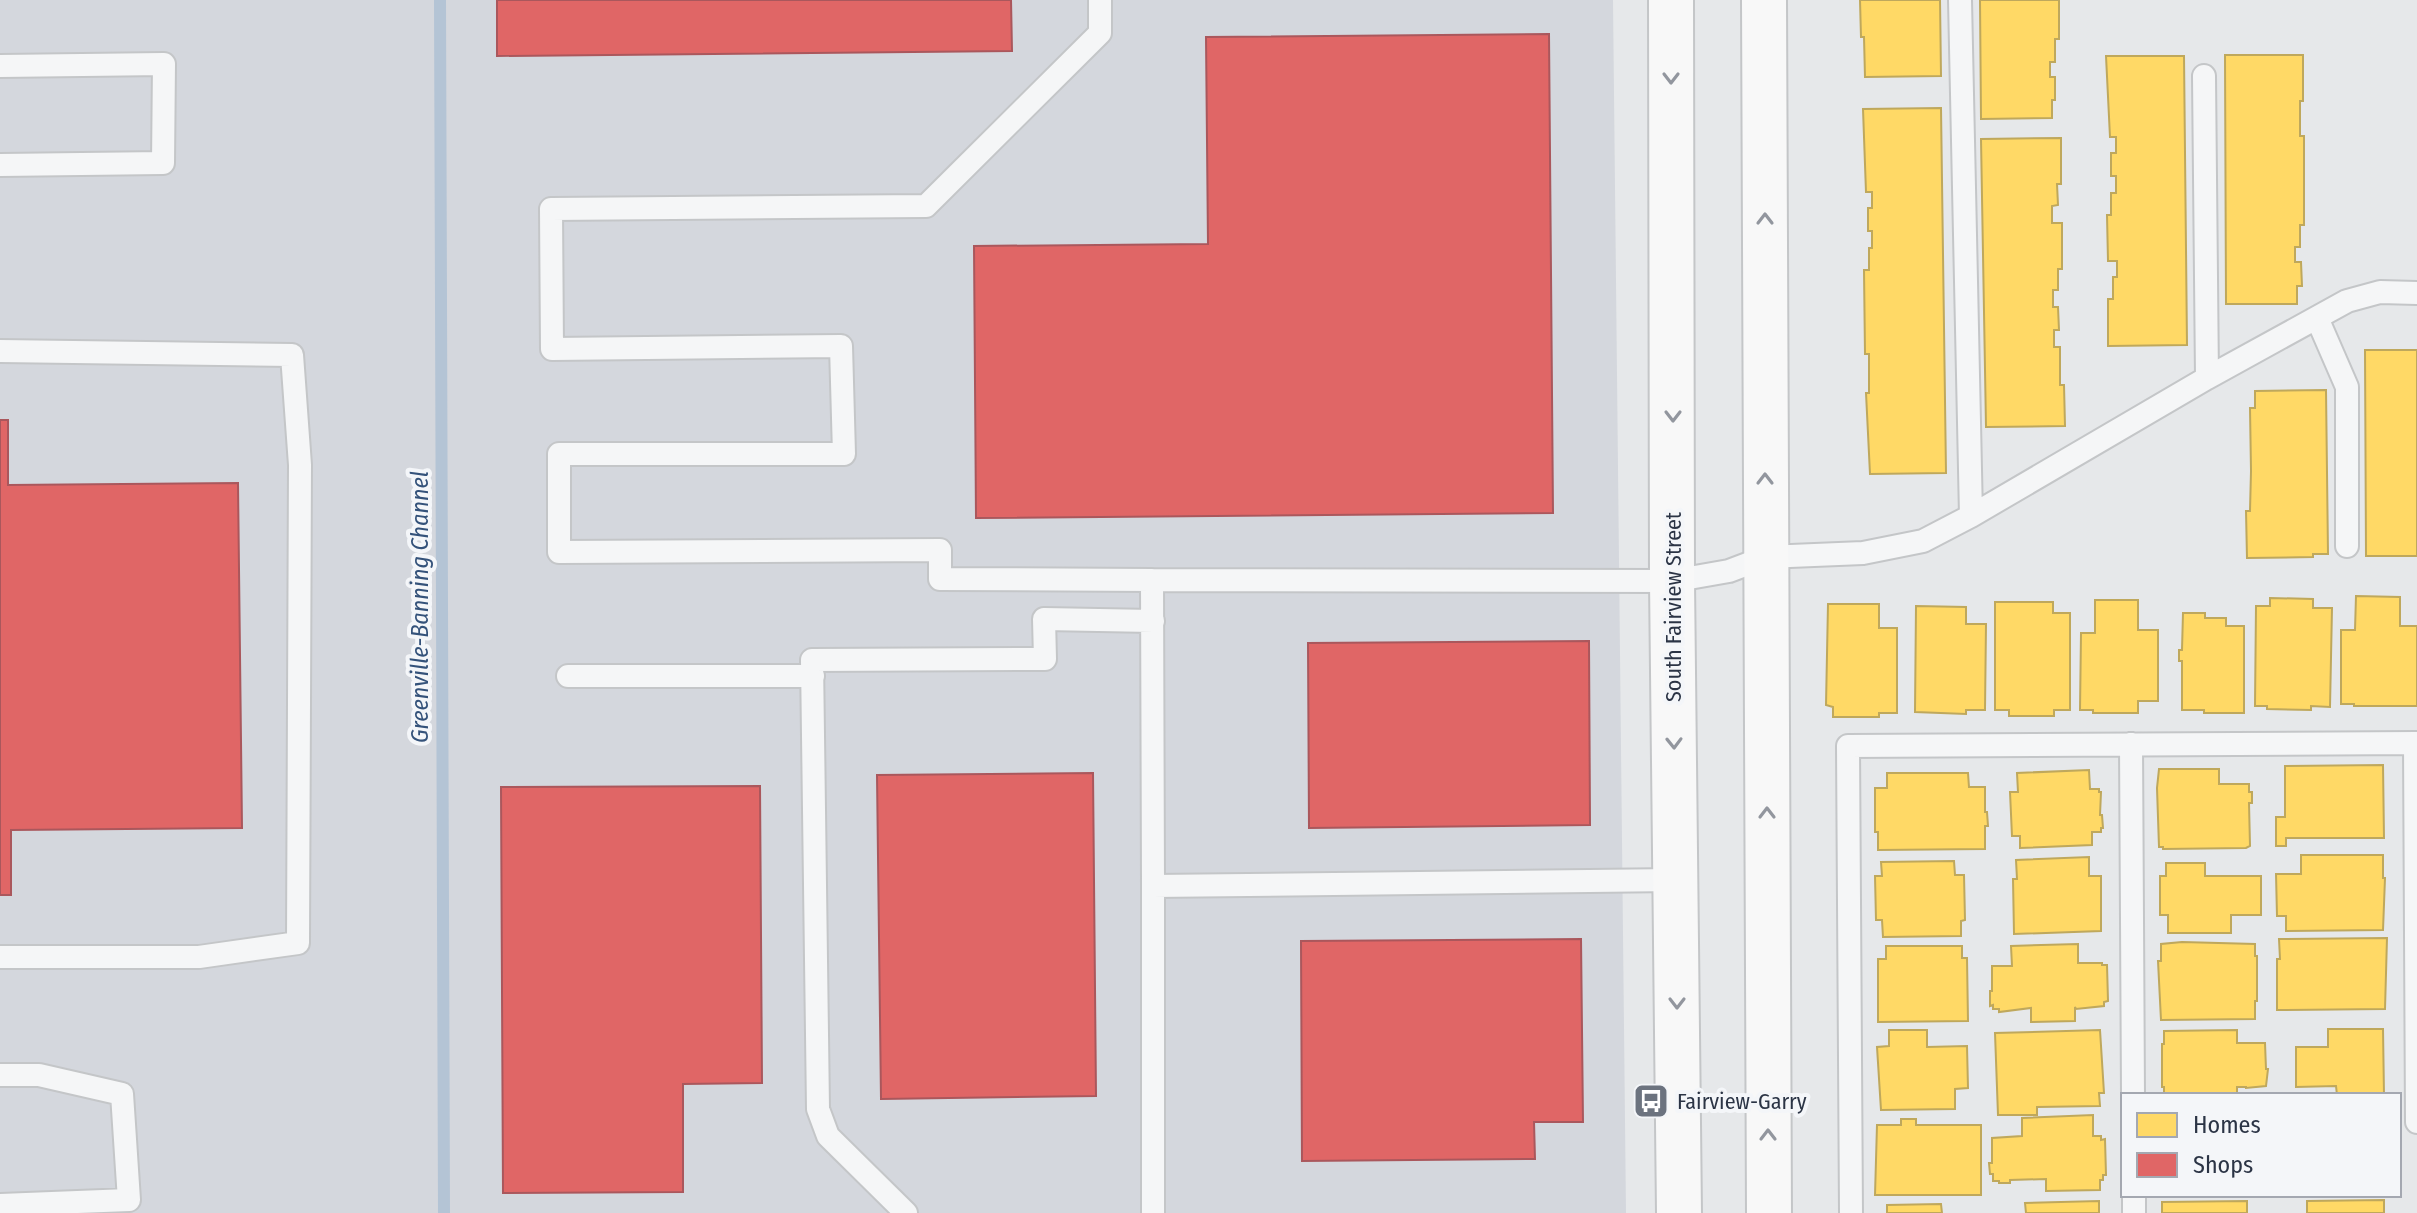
<svg xmlns="http://www.w3.org/2000/svg" width="2417" height="1213" viewBox="0 0 2417 1213" font-family="'Fira Sans Condensed',sans-serif">
	<style>
		.built { fill: #d4d7dd }
		.homes { fill: #ffd966; stroke: #bfa85c; stroke-width: 2 }
		.shops { fill: #e06666; stroke: #aa575c; stroke-width: 2 }
		.lines { fill: none; stroke-linecap: round; stroke-linejoin: round }
		.stream { stroke: #b4c4d5; stroke-width: 12 }
		.service-casing { stroke: #c4c6c8; stroke-width: 26 }
		.secondary-casing { stroke: #c4c6c8; stroke-width: 48 }
		.service { stroke: #f5f6f7; stroke-width: 22 }
		.secondary { stroke: #f8f8f8; stroke-width: 44 }
		.oneway { stroke: #92969e }
		.labels { text-anchor: middle; stroke-width: 8; stroke-linejoin: round; paint-order: stroke }
		.street-label { font-size: 22px; fill: #2b3445; stroke: #f4f6f9 }
		.poi-label { font-size: 22px; fill: #2b3445; stroke: #f4f6f9; text-anchor: start }
		.water-label { font-size: 24px; font-style: italic; fill: #34527a; stroke: #f4f6f9 }
	</style>
	<rect width="100%" height="100%" fill="#e6e8ea"/>
	<path class="built" d="M0 0H1613L1626 1213H0Z"/>
	<path class="homes" d="M1860 0H1940L1941 76 1865 77 1864 37H1861Z
		M1980 0H2059V39H2055V62H2050V77H2055V100H2052V118L1981 119Z
		M2225 55H2303V101H2300V136H2304V225H2300V247H2295V262H2301L2302 286H2297V304H2226Z
		M2106 56H2184L2187 345 2108 346V299H2113V277H2117V261H2108L2107 215H2111V193H2116V176H2111V153H2116V137H2110Z
		M1941 108 1946 473 1870 474 1866 393H1869V354H1865L1864 270H1869V248H1872V231H1868V208H1872V192H1866L1863 109Z
		M2061 138V184H2057L2058 205 2052 206V223H2062V269H2058V290H2053V307H2058L2059 330H2054V347H2060V385H2064L2065 426 1986 427 1981 139Z
		M2365 350H2417V556H2366Z
		M2326 390 2328 554H2313V557L2247 558 2246 511H2250L2251 471 2250 408H2255V391Z
		M2356 596 2400 597V626H2417V706H2354V704H2341V630H2355Z
		M2270 598 2313 599V608H2332L2330 707 2311 706V710L2267 709V706H2255L2256 606H2270Z
		M2095 600H2138V630H2158V701H2138V713H2093V710H2080L2081 633H2095Z
		M1995 602H2053V613H2070V710H2054V716H2009V710H1995Z
		M1828 604H1879V628H1897V713H1879V717H1833V707L1826 705Z
		M1916 606 1966 607V624H1986L1985 710H1966V714L1915 712Z
		M2183 613H2205V618H2226V626H2244V713H2204V710H2182V661H2179V650H2182Z
		M2383 765 2384 838H2286V846H2276V817H2285V766Z
		M2159 769H2219V784H2249V792H2252V803H2249L2250 846 2246 848 2163 849V847H2159L2157 788Z
		M2089 770 2090 789H2099V792H2101L2100 815H2102L2103 828H2101V832H2092V845L2020 848V836H2012L2010 792H2018L2017 773Z
		M1887 773H1968L1969 787H1985V812H1987L1988 826H1985V849L1878 850V832H1875V788H1887Z
		M2301 855H2383V878H2385L2383 930 2286 931V916H2277L2276 874H2301Z
		M2089 857V876H2101V931L2014 934 2013 879H2017L2016 860Z
		M1954 861 1955 875H1964L1965 920 1961 921V936L1883 937 1882 920H1876L1875 876H1882L1881 862Z
		M2166 863H2205V876H2261V915H2231V933H2168V915H2160V876H2166Z
		M2387 938 2385 1009 2277 1010V959H2280L2279 939Z
		M2182 942 2255 944V956H2257V1001H2255V1019L2161 1020 2158 961H2161V944Z
		M2078 944V963H2102V965H2107L2108 1001 2104 1002V1006L2076 1009 2075 1007V1021L2031 1022V1008L1999 1012V1009H1993V1005L1990 1006V991H1992V966H2012L2011 946Z
		M1886 946H1962V958H1967L1968 1021 1878 1022V959H1886Z
		M2328 1029H2383L2384 1095H2337L2336 1086 2296 1087V1047H2328Z
		M1889 1030H1927V1047L1967 1046 1968 1088 1955 1089V1109L1881 1110 1877 1047 1889 1046Z
		M2100 1030 2104 1093H2099L2100 1106 2037 1107V1115H1998L1995 1033Z
		M2237 1030V1043H2265L2266 1069H2268L2266 1086 2246 1088V1087H2237V1095H2164V1087H2162V1044H2164V1031Z
		M2093 1115V1136H2101V1140L2105 1139 2106 1175H2103V1180H2100V1190L2046 1191V1179L2010 1180V1183H1999V1181H1993V1174H1990L1989 1163H1992V1138L2022 1136V1118Z
		M1901 1119H1916V1125H1981V1195H1875L1877 1125H1901Z
		M2384 1200V1213H2307V1201Z
		M2099 1201V1213H2026L2025 1203Z
		M2247 1201V1213H2162V1202Z
		M1941 1204 1942 1213H1887V1205Z"/>
	<path class="shops" d="M497 0H1011L1012 51 497 56Z
		M1549 34 1553 513 976 518 974 246 1208 244 1206 37Z
		M0 420H8V485L238 483 242 828 11 830V895H0Z
		M1589 641 1590 825 1309 828 1308 643Z
		M1093 773 1096 1096 881 1099 877 775Z
		M760 786 762 1083 683 1084V1192L503 1193 501 787Z
		M1581 939 1583 1122H1534L1535 1159 1302 1161 1301 941Z"/>
	<g class="lines">
		<path class="stream" d="M440 0 444 1213"/>
		<defs>
			<path id="service" d="M1100 0V33L926 206 551 209 552 349 841 346 844 454H559V552L940 550V579L1152 580
				M1960 0 1971 516
				M0 66 164 64 163 163 0 165
				M2204 76 2207 378
				M2317 318 2347 387V546
				M0 351 292 355 300 465 298 943 199 957H0
				M568 676H813
				M2415 743 2417 1122
				M2131 744 2133 1095
				M1153 886 1152 580 1672 581 1729 571 1766 557 1863 553 1923 541 1971 516 2207 378 2347 301 2380 292 2417 293
				M0 1075H39L122 1094 129 1200 0 1205
				M2134 1195V1213
				M906 1213 828 1136 818 1109 812 660 1045 659 1044 619 1153 621
				M1153 1213V886L1676 880
				M1851 1213 1848 746 2417 743"/>
			<path id="secondary" d="M1671 0 1672 581 1679 1213
				M1764 0 1769 1213"/>
		</defs>
		<use href="#service" class="service-casing"/>
		<use href="#secondary" class="secondary-casing"/>
		<use href="#service" class="service"/>
		<use href="#secondary" class="secondary"/>
	</g>
	<defs><path id="oneway-chevron" d="M-2-3.5L2.5 0L-2 3.5" fill="none" stroke-width="1.6" stroke-linecap="round" stroke-linejoin="round" transform="scale(2)"/></defs>
	<g class="oneway">
		<use href="#oneway-chevron" transform="translate(1671 78) rotate(90)"/>
		<use href="#oneway-chevron" transform="translate(1765 219) rotate(-90)"/>
		<use href="#oneway-chevron" transform="translate(1673 416) rotate(90)"/>
		<use href="#oneway-chevron" transform="translate(1765 479) rotate(-90)"/>
		<use href="#oneway-chevron" transform="translate(1674 743) rotate(89)"/>
		<use href="#oneway-chevron" transform="translate(1767 813) rotate(-90)"/>
		<use href="#oneway-chevron" transform="translate(1677 1003) rotate(90)"/>
		<use href="#oneway-chevron" transform="translate(1768 1135) rotate(-90)"/>
	</g>
	<defs>
		<symbol id="bus-square" viewBox="-11 -11 22 22"><rect x="-9" y="-9" width="18" height="18" rx="4" fill="#6c737f" stroke="#f4f6f9"/><path d="M-5-6H5V4H4V6H2V4H-2V6H-4V4H-5ZM-3.5-4V0h7V-4ZM-3.5 1.2v1.5H-2V1.2ZM2 1.2v1.5H3.5V1.2Z" fill="#fff"/></symbol>
	</defs>
	<g fill-rule="evenodd">
		<use href="#bus-square" x="1631" y="1081" width="40" height="40"/>
	</g>
	<g class="labels">
		<g class="street-label">
			<text transform="translate(1673 607) rotate(-90)" y="8">South Fairview Street</text>
		</g>
		<g class="poi-label">
			<text x="1677" y="1109">Fairview-Garry</text>
		</g>
		<g class="water-label">
			<text transform="translate(420 607) rotate(-90)" y="8">Greenville-Banning Channel</text>
		</g>
	</g>
	<rect x="2121" y="1093" width="280" height="104" fill="#f4f6f9" stroke="#a4a8b1" stroke-width="2"/>
	<rect x="2137" y="1113" width="40" height="24" fill="#ffd966" stroke="#a4a8b1" stroke-width="2"/>
	<text x="2193" y="1133" font-size="24" fill="#2b3445">Homes</text>
	<rect x="2137" y="1153" width="40" height="24" fill="#e06666" stroke="#a4a8b1" stroke-width="2"/>
	<text x="2193" y="1173" font-size="24" fill="#2b3445">Shops</text>
</svg>
